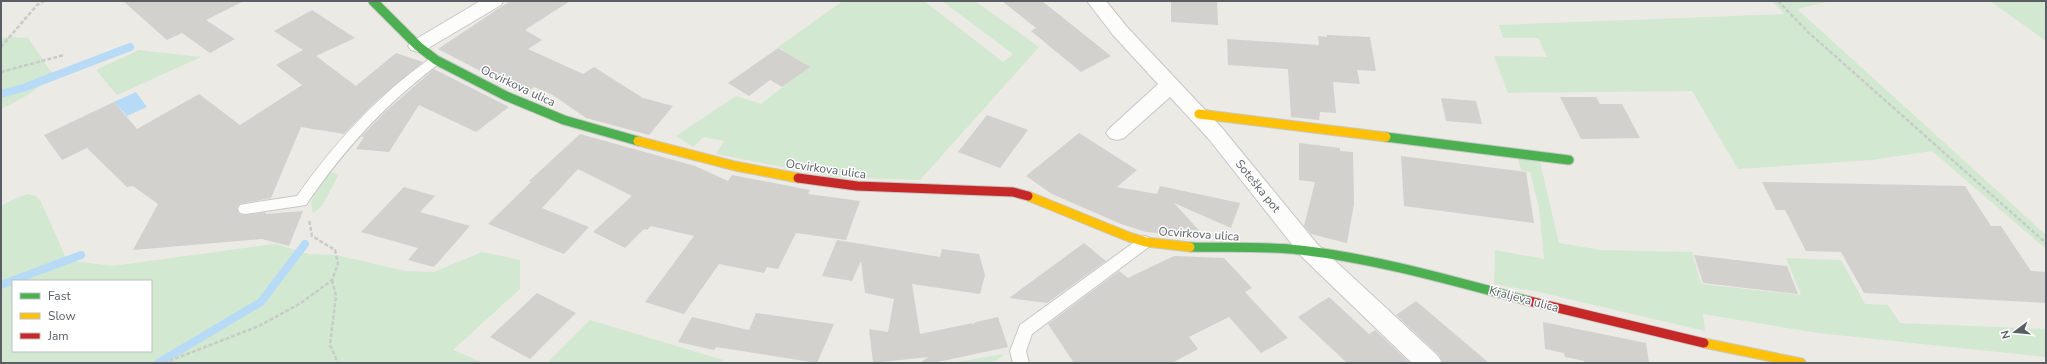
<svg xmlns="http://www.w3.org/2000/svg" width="2047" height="364" viewBox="0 0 2047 364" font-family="'Nunito Sans',sans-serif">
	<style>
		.green { fill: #d2e8d0; fill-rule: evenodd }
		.water { fill: #b7dbf7 }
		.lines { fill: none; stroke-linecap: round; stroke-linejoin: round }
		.stream { stroke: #b7dbf7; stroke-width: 8 }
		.building { fill: #d2d1ce }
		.lane-casing { stroke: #c7c7c6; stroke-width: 2 }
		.street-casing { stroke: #c7c7c6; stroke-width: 2 }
		.fast-casing { stroke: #c7c8c7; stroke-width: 11 }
		.slow-casing { stroke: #c7c8c7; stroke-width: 11 }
		.jam-casing { stroke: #c7c8c7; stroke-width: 11 }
		.path { stroke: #c7ccc9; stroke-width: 2.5; stroke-dasharray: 4 2; stroke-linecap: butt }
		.lane { fill: #fcfcfb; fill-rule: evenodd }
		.street { fill: #fcfcfb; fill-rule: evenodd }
		.fast { stroke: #4caf50; stroke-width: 9 }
		.slow { stroke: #ffc107; stroke-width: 9 }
		.jam { stroke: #c62828; stroke-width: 9 }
		.labels { text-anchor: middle; stroke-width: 3; stroke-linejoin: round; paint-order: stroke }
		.street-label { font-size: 12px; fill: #5a5e64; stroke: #fff }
	</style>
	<rect width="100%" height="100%" fill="#ebeae5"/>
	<path class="green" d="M843 1H924L1003 62 1013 54 942 1H975L1039 47 920 180 835 177 716 154 724 141 704 137 693 147 676 136 736 96 761 104 808 67 778 47Z
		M1772 1H1831L1797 9 2046 235V249L1932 151 1871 160 1738 169 1692 91 1508 93 1494 56 1547 57 1538 38H1503L1499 25 1784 14Z
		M1990 1H2046V41Z
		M5 37 28 38 54 76 26 96 1 109V39Z
		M139 50 201 57 117 95 96 70Z
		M1518 159 1540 162 1559 243 1601 250 1692 252 1701 284 1801 295 1786 258 1841 260 1865 304 1888 305 1900 323 2046 329V357L1818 333 1703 314 1705 331 1539 292 1494 284 1495 250 1544 259 1539 208 1530 172 1521 170Z
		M328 172 339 174 322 206 313 213 311 202Z
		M27 194 36 196 41 202 65 256 74 261 112 266 275 244 309 254 336 255 405 271 434 272 482 252 520 260V289L453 350 484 363H1V206L12 200ZM13 281H151V351H13Z
		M590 320 723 360 722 363H547Z
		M1005 354 993 363H949Z"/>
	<path class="water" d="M136 92 147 107 127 116 114 102Z"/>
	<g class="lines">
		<path class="stream" d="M1 94 23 88 130 47
			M1 285 81 255
			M158 363 261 302 305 244"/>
	</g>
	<path class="building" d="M123 1H244L206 20 235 39 210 53 182 33 167 40Z
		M510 1H570L525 30 542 40 528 49 583 74 594 67 643 98 673 106 649 135 586 118 553 95 534 87 525 94 438 49Z
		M1002 1H1042L1111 56 1081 72 1031 31 1036 28Z
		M1171 1 1217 2 1218 25 1171 22Z
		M312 10 355 38 316 56 356 86 396 53 423 62 374 103 344 134 301 127 271 198 239 204 237 208 239 214 245 215 266 212 265 214 303 211 289 246 262 239 133 250 158 204 133 186 127 187 87 148 62 160 44 135 114 102 137 129 199 94 240 125 302 85 276 65 303 50 274 31Z
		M1327 35 1370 37 1376 71 1357 70 1360 84 1333 82 1336 113 1320 112 1319 120 1291 117 1288 69 1228 65 1227 39 1319 45 1318 36 1327 37Z
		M778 48 810 67 782 87 770 80 749 96 728 83Z
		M434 69 509 107 476 132 419 105 389 152 356 149 364 137H361L385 112Z
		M1560 97H1596L1600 104H1622L1640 138 1581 139Z
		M1441 98 1476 101 1482 124 1446 121Z
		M987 115 1028 130 1000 168 958 152Z
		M1079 133 1137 170 1117 187 1157 194 1160 186 1240 203 1231 228 1174 203 1205 237 1146 232 1121 224 1052 194 1026 176Z
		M580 134 695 166 728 181 732 175 810 190 808 194 860 201 846 240 796 233 778 269 767 267 764 273 719 264 684 314 645 302 694 236 651 226 647 230 644 229 625 248 593 232 632 196 578 169 542 208 589 227 564 254 488 224 531 182 529 181Z
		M1299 143 1340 148V151L1353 152 1354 204 1347 243 1311 234 1304 226 1315 182 1299 180Z
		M1401 156 1526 172 1534 223 1404 206Z
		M1762 182 1965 186 1991 226H2001L2031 271 2046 272V303L1864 293 1841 252 1806 251 1785 210H1776Z
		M404 187 435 196 420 212 470 226 434 267 408 260 418 248 361 232Z
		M837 240 940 257 942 249 979 254 985 275 980 294 912 284 920 334 973 323 972 325 976 322 998 317 1008 347 933 363H920L928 357 873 363 869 329 888 332 894 299 865 293 861 261 852 281 822 276Z
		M1084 243 1106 261 1047 303 1009 298Z
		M1694 255 1787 266 1798 294 1703 283Z
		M1174 256 1224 258 1252 288 1245 292 1288 338 1261 353 1229 317 1189 337 1198 349 1172 363H1074L1048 324 1119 271 1128 278Z
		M537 293 576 313 530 359 490 337Z
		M1329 297 1369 334 1375 330 1410 363H1347L1298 317Z
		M1416 301 1489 363H1443L1439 355 1396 315Z
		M756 313 834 324 817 363 716 347 714 350 678 342 692 317 749 330Z
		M1543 322 1646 343 1649 363H1584V361L1565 357 1564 353 1545 349Z"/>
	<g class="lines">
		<defs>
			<path id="lane" d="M436 56 440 57 442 60 440 63C386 103 344 149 306 205L245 214 240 213 238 209 240 205 245 204 297 196C335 142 377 96 432 57Z
				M1145 236 1150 238 1152 242 1150 246 1032 334 1026 351 1029 363H1013L1010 351 1020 325 1140 238Z"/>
			<path id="street" d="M480 1H503L501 5 425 50 418 52 411 50 408 46 411 42Z
				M1087 1H1106L1127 27 1222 128 1318 245 1438 356 1442 363H1412L1302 257 1208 138 1170 97 1124 138 1117 140 1110 138 1106 133 1110 128 1158 84 1113 35Z"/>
			<path id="fast" d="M373 1 418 46 436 60 506 96 564 120 638 141
				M1386 137 1569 160
				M1190 247C1227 248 1263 246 1300 250 1378 259 1453 281 1529 301"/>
			<path id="slow" d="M1199 114 1386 137
				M638 141 735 166 798 178
				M1028 196 1129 237 1146 242 1190 247
				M1704 343 1801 363"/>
			<path id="jam" d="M798 178 857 186 1013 192 1028 196
				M1529 301 1704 343"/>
		</defs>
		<use href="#lane" class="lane-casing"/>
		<use href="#street" class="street-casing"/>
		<use href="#fast" class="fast-casing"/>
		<use href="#slow" class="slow-casing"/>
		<use href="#jam" class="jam-casing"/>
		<path class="path" d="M1778 1 1808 32 2046 243
			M1 47 37 5 44 1
			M1 72 64 55
			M332 280 336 296 330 345 338 363
			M164 363 259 326 301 303 332 280 338 264 335 250 312 236 309 219"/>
		<use href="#lane" class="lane"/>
		<use href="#street" class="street"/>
		<use href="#fast" class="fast"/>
		<use href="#slow" class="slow"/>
		<use href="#jam" class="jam"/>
	</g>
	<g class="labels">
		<g class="street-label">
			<text transform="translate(518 86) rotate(25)" y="4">Ocvirkova ulica</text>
			<text transform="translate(826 169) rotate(8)" y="4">Ocvirkova ulica</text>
			<text transform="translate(1258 186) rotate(51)" y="4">Soteška pot</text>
			<text transform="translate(1199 234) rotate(4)" y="4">Ocvirkova ulica</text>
			<text transform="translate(1524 299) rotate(15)" y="4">Kraljeva ulica</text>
		</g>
	</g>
	<rect width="2047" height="364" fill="none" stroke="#5a5e64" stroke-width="4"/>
	<rect x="12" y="280" width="140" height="72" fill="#ffffff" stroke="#bdbfc1"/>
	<rect x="20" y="293" width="20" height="6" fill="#4caf50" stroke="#bdbfc1"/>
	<text x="48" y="300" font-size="12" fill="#5a5e64">Fast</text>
	<rect x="20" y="313" width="20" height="6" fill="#ffc107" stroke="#bdbfc1"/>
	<text x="48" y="320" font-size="12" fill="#5a5e64">Slow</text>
	<rect x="20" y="333" width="20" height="6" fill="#c62828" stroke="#bdbfc1"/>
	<text x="48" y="340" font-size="12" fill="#5a5e64">Jam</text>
	<g transform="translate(2015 332) rotate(254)" stroke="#ffffff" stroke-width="3" paint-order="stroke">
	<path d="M0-3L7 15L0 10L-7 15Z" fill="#5a5e64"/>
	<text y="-6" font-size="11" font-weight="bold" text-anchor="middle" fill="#5a5e64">N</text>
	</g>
</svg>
